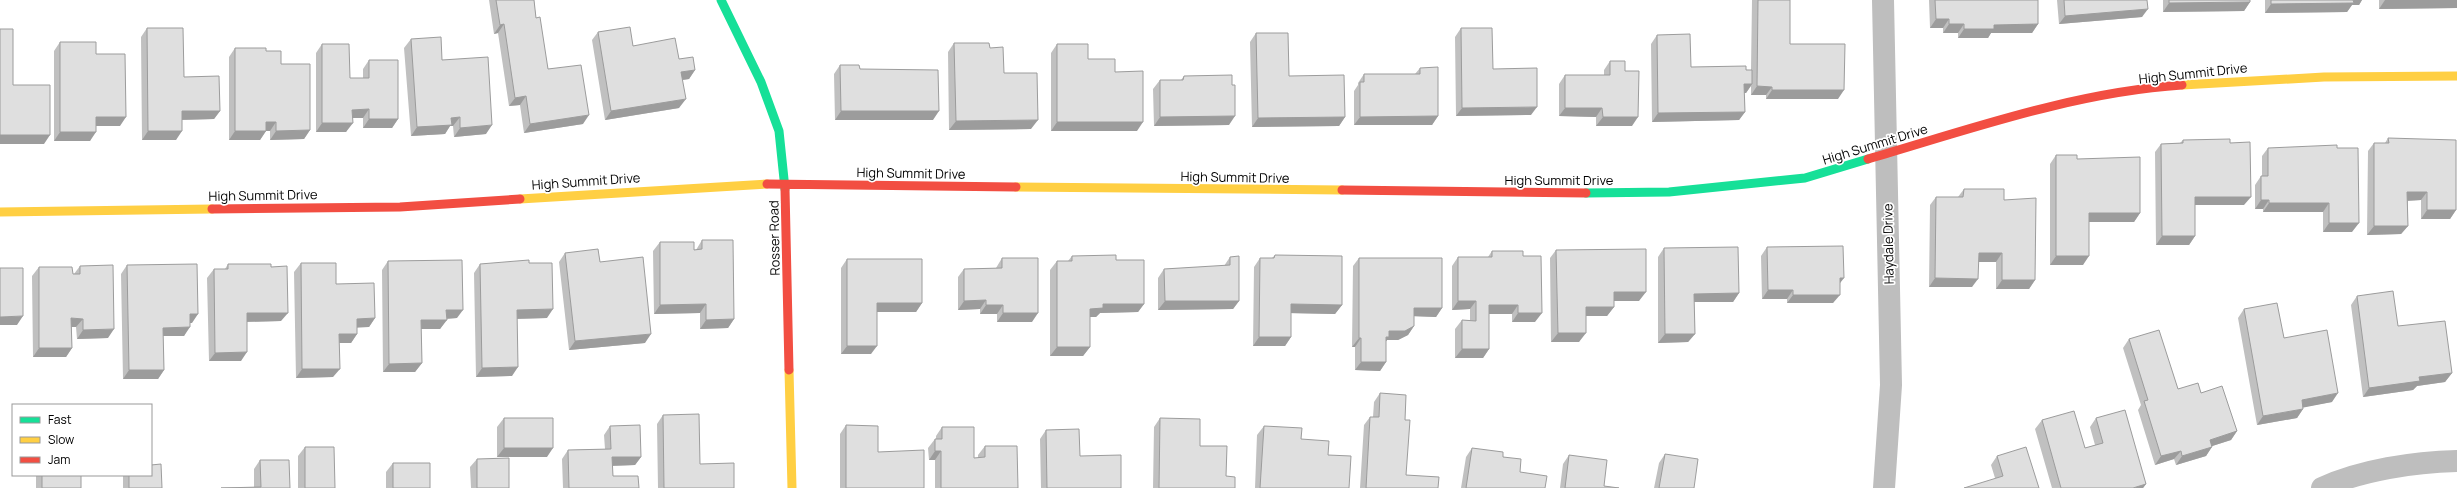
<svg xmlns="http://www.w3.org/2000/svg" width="2457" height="488" viewBox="0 0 2457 488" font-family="Manrope,sans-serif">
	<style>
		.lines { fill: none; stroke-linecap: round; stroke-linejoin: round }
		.street { stroke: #bebebe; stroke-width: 22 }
		.fast { stroke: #16e098; stroke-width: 9 }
		.slow { stroke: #ffcf43; stroke-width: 9 }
		.jam { stroke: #f24e42; stroke-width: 9 }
		.wall { fill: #c0c0c0 }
		.shaded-wall { fill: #9c9c9c }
		.building { fill: #dfdfdf; stroke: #9c9c9c }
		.labels { text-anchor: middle; stroke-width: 3.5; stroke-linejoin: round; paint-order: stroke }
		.street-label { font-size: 13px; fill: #000; stroke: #fff }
	</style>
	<rect width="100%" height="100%" fill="#fff"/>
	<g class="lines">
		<path class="street" d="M1883 0 1891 385 1884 488
			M2322 488C2361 470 2414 462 2457 461"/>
		<path class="fast" d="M721 0 761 82 779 131 785 189
			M1586 193 1669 192 1805 178 1868 159"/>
		<path class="slow" d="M2182 85 2324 77 2457 76
			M1016 187 1342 190
			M520 199 767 184
			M0 212 212 209
			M789 370 792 488"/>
		<path class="jam" d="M1868 159C1971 129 2075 92 2182 85
			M767 184 1016 187
			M785 189 789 370
			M1342 190 1586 193
			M212 209 400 207 520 199"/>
	</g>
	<path class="wall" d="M489 0H534L536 18 548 69 583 124 524 133 520 105 509 106 498 33 494 34Z
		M1752 0H1790V44L1838 99H1766V95H1751V86L1746 93H1744L1745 112 1739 120 1652 122 1651 44 1657 35 1691 67 1751 70Z
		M1929 0H2038V24L2032 33H1991L1988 38H1958V33H1943V28H1930Z
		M2057 0H2147L2142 17 2059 24Z
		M2163 0H2250V2L2244 11 2163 12Z
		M2265 0H2362L2359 5H2352L2347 12 2265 13Z
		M2379 0H2457V8L2379 9Z
		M147 28 184 77 220 111 214 119 182 120 176 140H142L141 37Z
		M1461 28 1493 69 1531 115 1456 116 1455 37Z
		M598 32 633 46 679 59 695 70 689 79 682 80 679 108 605 120 592 40Z
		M1256 33 1289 76 1345 117 1339 126 1252 127 1250 42Z
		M411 39 442 60 486 134 454 137 453 126H450L445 134 411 136 404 48Z
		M60 42 96 54 120 126H96L90 141H54V51Z
		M954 43 990 48 1031 129 949 130 948 52Z
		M322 44 350 78H363V69L369 60 398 119 392 128H363V118H353L346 132H316V53Z
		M1057 44 1088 59 1115 72 1137 131H1051V53Z
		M235 48 266 51 281 64 310 130 304 139 270 140V131H266L260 140H229V57Z
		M1610 61 1625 71 1632 126H1596V117L1559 116V84L1565 75H1604V70Z
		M840 65 860 69 933 120H835L834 74Z
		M1420 68 1438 116 1432 125H1354V91L1358 85V83L1364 74H1415Z
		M1184 76 1232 85 1229 125 1154 126 1153 89 1160 80H1181Z
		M2388 138 2456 210 2450 219H2421V200L2408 201V226L2401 234 2367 235 2368 151 2374 143H2385Z
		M2183 140 2230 143 2244 205H2195V236L2189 245H2156L2155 152 2161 144 2180 143Z
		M2268 148H2337L2352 232H2323V212H2263V209H2255V185L2261 176H2262V156Z
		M2056 155 2140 213 2134 222H2089L2083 265H2050V164Z
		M1964 189 2004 200 2035 280 2029 289H1996V262H1978L1972 287H1929L1930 205 1936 197H1958Z
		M702 240 734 319 728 328 700 329V313L654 314 653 251 660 242 696 250Z
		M1767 247 1840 283 1833 303H1787V299H1762L1761 256Z
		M1664 248 1739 293 1733 302H1694L1695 334 1688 342 1658 343V257Z
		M1556 250 1639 301H1614V307L1607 316H1586L1579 342H1551L1550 258Z
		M1492 251 1523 256 1535 322H1512V314H1489V349L1483 358H1455V329L1462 320H1470V309L1452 310V266L1458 257H1488Z
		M565 253 600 262 645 343 569 350 559 262Z
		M1275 255 1342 305 1335 314 1291 313V337L1285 346H1253L1254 267 1260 258H1272Z
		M1072 256 1116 260 1144 304 1138 312 1100 313 1096 317H1090V347L1083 356H1050V270L1057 261H1068Z
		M1230 257 1239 301 1233 309 1158 310V278L1164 269 1224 266Z
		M1002 258 1032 322H997V314H980V309L958 310V277L964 269 996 268Z
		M1359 258 1442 308 1436 317 1414 316V326L1408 335 1398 340H1387L1386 341V362L1380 371 1355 370V347H1352L1353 266Z
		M847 259 922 303 916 312H877L871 354H841V268Z
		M388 261 457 318 447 319 440 329H421L422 363 415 372H383L382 270Z
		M301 263 336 284 375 318 369 327H357V334L351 343H339L333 377 296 378 294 272Z
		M529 263 547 318 517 319 512 376 476 377 474 273 480 264Z
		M228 264 271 267 281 321 247 322 241 361H209L207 278 214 269H225Z
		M127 265 192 323H190L184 336H163L164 370 158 379H123L121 274Z
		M80 266 108 338 77 339 76 327H72V348L66 357H33L32 276 39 267 74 274Z
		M2357 296 2398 326 2452 373 2445 382 2417 386 2413 390 2363 397 2351 305Z
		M2244 309 2284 338 2332 402 2303 407V409L2297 418 2257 425 2238 318Z
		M2129 339 2178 389 2201 393 2237 431 2231 440 2212 446 2206 456 2176 465 2174 459 2155 465 2138 410 2141 405 2123 348Z
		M1380 393 1406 475 1438 488H1360L1364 425 1370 417H1373L1374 402Z
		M663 415 700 464 734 488H658L657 424Z
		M504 418 547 457H497V427Z
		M1160 418 1200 446 1226 476 1235 488H1153L1154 427Z
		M2096 418 2146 484 2143 488H2052L2035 429 2042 420 2085 448 2095 445 2090 427Z
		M846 425 878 452 924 488H840V434Z
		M610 426 641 457 635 465 612 466 613 476 639 488H563L562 459 568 450 605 449 604 435Z
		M1264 426 1328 455 1349 488H1255L1257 435Z
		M942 427 974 458H978V455L985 446 1018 488H935V460H929L928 448 935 439H936V436Z
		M1046 430 1080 456 1121 488H1041L1040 439Z
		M305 447 335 488H298V456Z
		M1472 448 1503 457 1520 472 1545 488H1461L1466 457Z
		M1665 454 1694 488H1654L1659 463Z
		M1569 455 1604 486 1619 488H1560L1563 464Z
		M1997 456 2039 488 1995 478 1991 465Z
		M477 459 509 488H471L470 467Z
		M260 460 290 488 254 487V469Z
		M393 463 430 488H386V472Z
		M36 475H81V488H36Z
		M123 475H151L162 488H123Z"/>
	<path class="shaded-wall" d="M2351 0H2362L2359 5H2352L2347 12 2265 13 2271 4Z
		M2385 0H2457V8L2379 9Z
		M2250 2 2244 11 2163 12 2169 3Z
		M2148 9 2142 17 2059 24 2065 16Z
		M1936 19H1949L1943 28H1930Z
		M504 24 498 33 494 34 500 25Z
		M1949 24H1964L1958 33H1943Z
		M2038 24 2032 33H1991L1988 38H1958L1964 29 1994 25Z
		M695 70 689 79 675 81 681 72Z
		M1744 84H1752L1746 93H1738Z
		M1757 86 1772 87 1766 95H1751Z
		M1772 90H1844L1838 99H1766Z
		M526 96 520 105 509 106 515 98Z
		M686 99 679 108 605 120 611 111Z
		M1537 107 1531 115 1456 116 1462 108Z
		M1565 108H1602L1596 117 1559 116Z
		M369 109 363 118H346L352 110Z
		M182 111H220L214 119 176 120Z
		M841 111H939L933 120H835Z
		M1745 112 1739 120 1652 122 1658 113Z
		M589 115 583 124 524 133 530 124Z
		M1235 116 1229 125 1154 126 1160 117Z
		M1438 116 1432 125H1354L1360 117Z
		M96 117H126L120 126H90Z
		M460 117 453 126H450L445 134 411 136 417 127 451 118Z
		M1345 117 1339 126 1252 127 1258 118Z
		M1603 117H1638L1632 126H1596Z
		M369 119H398L392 128H363Z
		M1038 120 1031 129 949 130 956 121Z
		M266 122H276L270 131H260Z
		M1057 122H1143L1137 131H1051Z
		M322 123H353L346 132H316Z
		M492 125 486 134 454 137 460 128Z
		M310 130 304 139 270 140 276 131Z
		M148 131H182L176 140H142Z
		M235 131H266L260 140H229Z
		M60 132H96L90 141H54Z
		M0 135H50L44 144H0Z
		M2407 192H2427L2421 200 2401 201Z
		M2195 197H2251L2244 205H2189Z
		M2261 200H2269L2263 209H2255Z
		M2269 203H2329L2323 212H2263Z
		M2427 210H2456L2450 219H2421Z
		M2089 213H2140L2134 222H2083Z
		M2329 223H2359L2352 232H2323Z
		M2374 226H2408L2401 234 2367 235Z
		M2162 236H2195L2189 245H2156Z
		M1979 253H2002L1996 262H1972Z
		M2056 256H2089L2083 265H2050Z
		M1840 278H1844L1837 287Z
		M1935 278 1978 279 1972 287H1929Z
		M2002 280H2035L2029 289H1996Z
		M1768 290H1793L1787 299H1762Z
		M1614 292H1646L1639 301H1607Z
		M1739 293 1733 302H1688L1694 294Z
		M1793 295H1840L1833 303H1787Z
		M986 300 980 309 958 310 964 301Z
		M1165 301H1239L1233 309 1158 310Z
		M1458 301H1476L1470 309 1452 310Z
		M877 303H922L916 312H871Z
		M706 304 700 313 654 314 660 305Z
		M1103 304H1144L1138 312 1100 313 1096 317H1083L1090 309Z
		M1291 304 1342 305 1335 314 1285 313Z
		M986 305H1003L997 314H980Z
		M1489 305H1518L1512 314H1483Z
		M1586 307H1614L1607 316H1579Z
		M1414 308H1442L1436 317 1408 316Z
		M553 309 547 318 510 319 517 310Z
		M446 310H463L457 318 440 319Z
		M247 313H288L281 321 240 322Z
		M1003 313H1038L1032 322H997Z
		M1518 313H1542L1535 322H1512Z
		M190 314H198L192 323H184Z
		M23 316 17 325H0V317Z
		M71 318 83 319 76 327H65Z
		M375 318 369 327 351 328 357 319Z
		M734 319 728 328 700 329 706 320Z
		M421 320H447L440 329H415Z
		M1414 326 1408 335 1398 340H1387L1383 346 1389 331Z
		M190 327 184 336H157L163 328Z
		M114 329 108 338 77 339 83 330Z
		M1558 333H1586L1579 342H1551Z
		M339 334H357L351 343H333Z
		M651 334 645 343 569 350 575 341Z
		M1665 334H1695L1688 342 1658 343Z
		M1259 337H1291L1285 346H1253Z
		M1359 338H1361L1355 347H1352Z
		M847 346H877L871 354H841Z
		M1057 347H1090L1083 356H1050Z
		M39 348H72L66 357H33Z
		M1462 349H1489L1483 358H1455Z
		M247 352 241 361H209L215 353Z
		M1361 362H1386L1380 371 1355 370Z
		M422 363 415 372H383L389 364Z
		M518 367 512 376 476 377 482 368Z
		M302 369H340L333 377 296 378Z
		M129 370H164L158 379H123Z
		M2452 373 2445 382 2417 386 2413 390 2363 397 2369 388 2419 377Z
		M2338 393 2332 402 2296 409 2302 400Z
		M2303 409 2297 418 2257 425 2263 416Z
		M2237 431 2231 440 2203 449 2210 440Z
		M2212 447 2206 456 2176 465 2182 456Z
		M504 448H553L547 457H497Z
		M935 451H941L935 460H929Z
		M2181 451 2174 459 2155 465 2161 456Z
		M612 457H641L635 465 606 466Z
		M2146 484 2143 488H2133Z"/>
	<path class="building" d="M496 0H534L536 18 540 17 548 69 581 65 589 115 530 124 526 96 515 98 504 24 500 25Z
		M1758 0H1790V44H1845L1844 90H1772V87L1757 86Z
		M1935 0H2038V24L1994 25V29H1964V24H1949V19H1936Z
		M2064 0H2147L2148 9 2065 16Z
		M2169 0H2250V2L2169 3Z
		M2271 0H2353L2354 3 2271 4Z
		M630 27 633 46 675 38 679 59 693 57 695 70 681 72 686 99 611 111 598 32Z
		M147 28H183L184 77 219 76 220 111H182V131H148Z
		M1461 28H1492L1493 69 1537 68V107L1462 108Z
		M0 29H13V85H50V135H0Z
		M1256 33H1288L1289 76 1344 75 1345 117 1258 118Z
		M1690 34 1691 67 1746 66V70H1752V84H1744L1745 112 1658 113 1657 35Z
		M441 37 442 60 488 57 492 125 460 128V117L451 118 452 125 417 127 411 39Z
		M60 42H96V54H125L126 117H96V132H60Z
		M954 43H989L990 48 1003 47 1004 73H1037L1038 120 956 121Z
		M322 44H349L350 78H369V60H398V119H369V109L352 110 353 123H322Z
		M1057 44H1088V59H1115V72L1143 71V122H1057Z
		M235 48H266V51H281V64H310V130L276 131V122H266V131H235Z
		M1610 61H1625V71H1639L1638 117H1603L1602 108H1565V75H1610Z
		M840 65H859L860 69 938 70 939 111H841Z
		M1438 67V116L1360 117V82H1364V74H1420V68Z
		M1232 75V85H1235V116L1160 117V80H1183L1184 76Z
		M2388 138 2456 140V210H2427V192H2407L2408 226H2374V143H2389Z
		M2230 139V143L2250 142 2251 197H2195V236H2162L2161 144 2183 143V140Z
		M2337 145V148H2358L2359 223H2329V203H2269V200H2261V176H2268V148Z
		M2056 155H2077V159L2140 157V213H2089V256H2056Z
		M1964 189H2004V200L2036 198 2035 280H2002V253H1979L1978 279 1935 278 1936 197H1963Z
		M702 240H733L734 319 706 320V304L660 305V242H694V250L702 249Z
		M1843 246 1844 278H1840V295H1793V290H1768L1767 247Z
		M1738 247 1739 293 1694 294 1695 334H1665L1664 248Z
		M598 249 600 262 643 257 651 334 575 341 565 253Z
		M1646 249V292H1614V307H1586V333H1558L1556 250Z
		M1492 251H1523V256H1541L1542 313H1518V305H1489V349H1462V320L1476 321V301H1458V257H1492Z
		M1116 255V260H1144V304H1103V308L1090 309V347H1057V261H1072V256Z
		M1275 255 1342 256V305L1291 304V337H1259L1260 258H1274Z
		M1239 256V301H1165L1164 269 1230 265V257Z
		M1002 258H1038V313H1003V305H986V300L964 301V269L1002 268Z
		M1359 258H1442V308H1414V326L1405 331H1389V337H1386V362H1361V338H1359Z
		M847 259H922V303H877V346H847Z
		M462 260 463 310H446L447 320H421L422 363 389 364 388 261Z
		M529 260V263H552L553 309 517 310 518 367 482 368 480 264Z
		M301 263H336V284L374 283 375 318 357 319V334H339L340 369H302Z
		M197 264 198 314H190V327L163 328 164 370H129L127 265Z
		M228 264H271V267L287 266 288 313H247V352L215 353 214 269H228Z
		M113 265 114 329 83 330V319L71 318 72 348H39V267H72L73 274H80V266Z
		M0 268H23V316L0 317Z
		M2393 291 2398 326 2445 321 2452 373 2419 377 2420 381 2369 388 2357 296Z
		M2277 303 2284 338 2327 330 2338 393 2302 400 2303 409 2263 416 2244 309Z
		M2159 330 2178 389 2198 383 2201 393 2222 386 2237 431 2210 440 2212 447 2182 456 2181 451 2161 456 2144 401 2148 400 2129 339Z
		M1380 393 1406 395 1405 420H1410L1406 475 1439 477 1438 488H1366L1370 417H1379Z
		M2125 410 2146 484 2133 488H2061L2042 420 2074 411 2085 448 2103 443 2096 418Z
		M699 414 700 464 734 463V488H664L663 415Z
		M504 418H553V448H504Z
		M1160 418 1200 419V446H1227L1226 476 1235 477V488H1159Z
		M640 425 641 457H612L613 476H638L639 488H569L568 450 611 449 610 426Z
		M846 425 878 426V452L924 450V488H846Z
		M1264 426 1302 428 1301 439 1329 441 1328 455 1351 456 1349 488H1260Z
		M942 427H974V458L985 457V446H1017L1018 488H941V451H935V439H942Z
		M1079 429 1080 456 1121 455V488H1047L1046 430Z
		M305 447H334L335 488H305Z
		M2026 447 2039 488H1964L2003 476 1997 456Z
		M1472 448 1503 452V457L1521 459 1520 472 1547 476 1545 488H1466Z
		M1665 454 1698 459 1694 488H1659Z
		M1569 455 1607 460 1604 486 1619 488H1565Z
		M509 458V488H477V459Z
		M260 460H289L290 488H221L261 487Z
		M393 463H430V488H393Z
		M161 464 162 488H129V475H151V465Z
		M42 475H81V488H42Z"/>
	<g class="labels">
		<g class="street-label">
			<text transform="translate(2193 73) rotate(-6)" y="5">High Summit Drive</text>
			<text transform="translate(1875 144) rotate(-17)" y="5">High Summit Drive</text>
			<text transform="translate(911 173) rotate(1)" y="5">High Summit Drive</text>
			<text transform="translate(1235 177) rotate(1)" y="5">High Summit Drive</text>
			<text x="1559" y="185">High Summit Drive</text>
			<text transform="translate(586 181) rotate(-4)" y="5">High Summit Drive</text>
			<text transform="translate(263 195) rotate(-1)" y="5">High Summit Drive</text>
			<text transform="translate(774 238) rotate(-91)" y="5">Rosser Road</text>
			<text transform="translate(1888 244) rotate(-91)" y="5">Haydale Drive</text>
		</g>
	</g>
	<rect x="12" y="404" width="140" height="72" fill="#ffffff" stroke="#999999"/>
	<rect x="20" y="417" width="20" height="6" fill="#16e098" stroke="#999999"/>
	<text x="48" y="424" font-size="12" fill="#000000">Fast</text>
	<rect x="20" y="437" width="20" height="6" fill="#ffcf43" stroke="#999999"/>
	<text x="48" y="444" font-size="12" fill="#000000">Slow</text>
	<rect x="20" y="457" width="20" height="6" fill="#f24e42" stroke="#999999"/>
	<text x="48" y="464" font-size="12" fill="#000000">Jam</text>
</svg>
